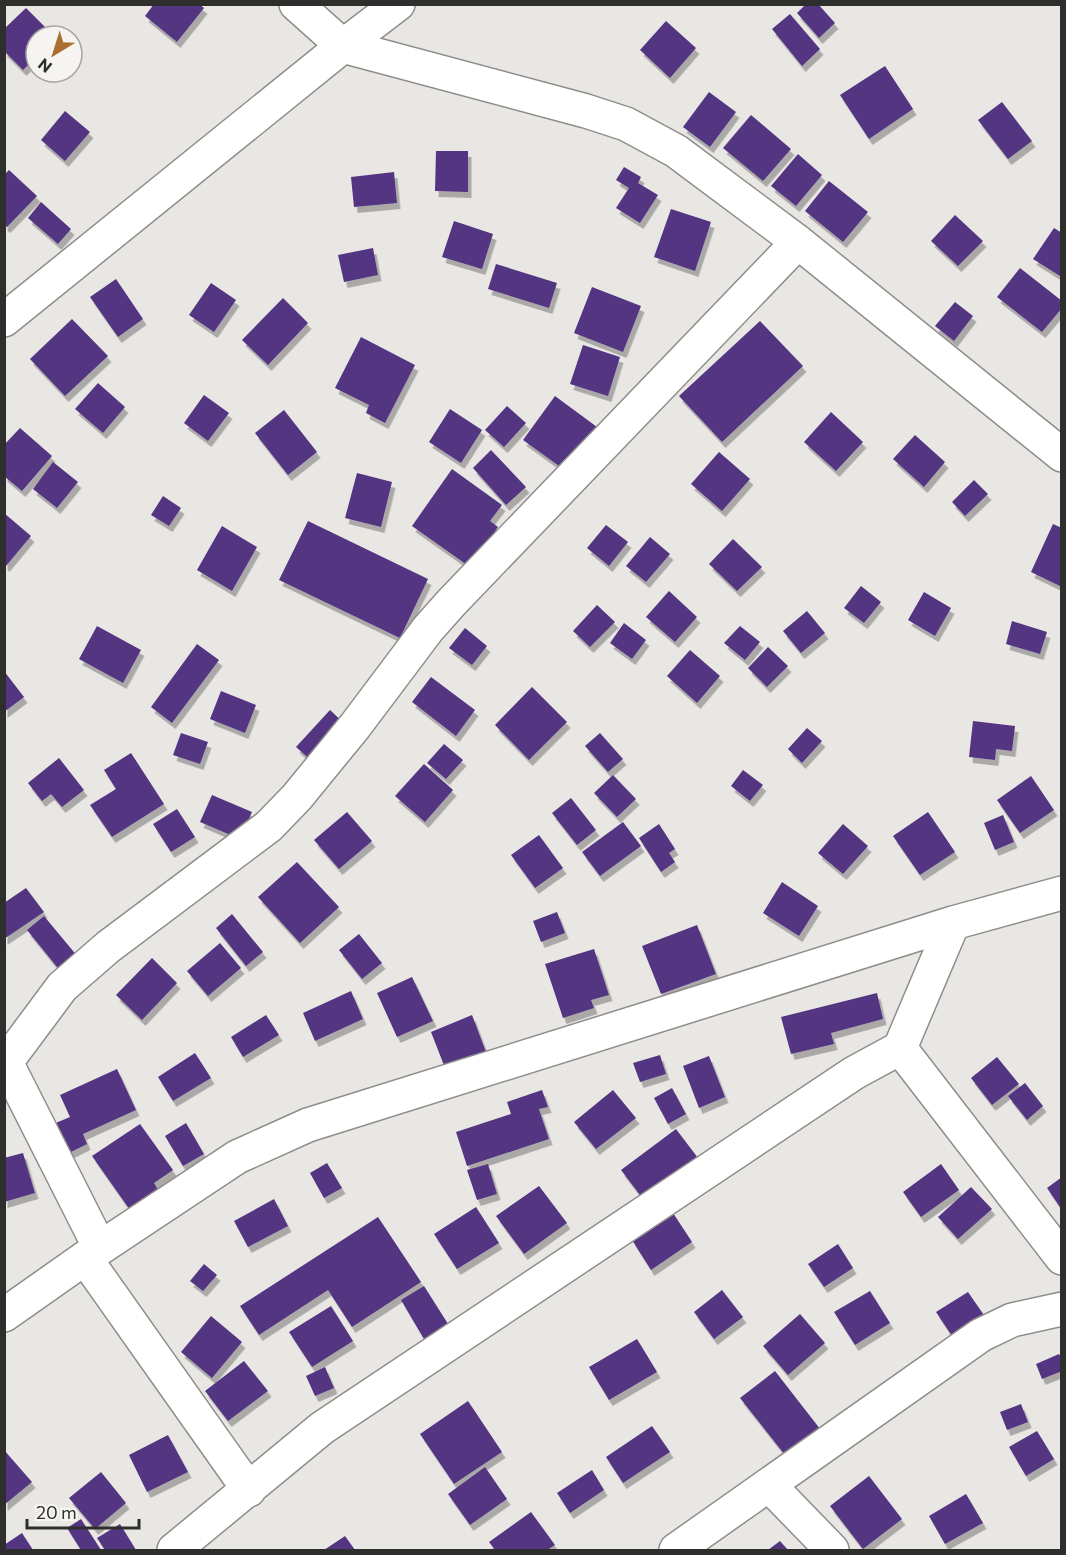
<svg xmlns="http://www.w3.org/2000/svg" width="1066" height="1555" viewBox="0 0 1066 1555" font-family="Commissioner,sans-serif">
	<style>
		.building { fill: #523481; filter: url(#shadow) }
		.lines { fill: none; stroke-linecap: round; stroke-linejoin: round }
		.minor-casing { stroke: #8f8d8b; stroke-width: 36 }
		.minor { stroke: #fff; stroke-width: 33 }
	</style>
	<defs>
		<filter id="shadow"><feDropShadow dx="3.5" dy="6" stdDeviation="0" flood-color="#0004"/></filter>
	</defs>
	<rect width="100%" height="100%" fill="#e9e7e4"/>
	<path class="building" d="M154 4H199L204 8 177 42 145 16Z
		M806 4H818L835 23 819 38 797 13Z
		M26 8 54 36H36V57L23 70 4 51V29Z
		M790 14 820 49 802 66 772 29Z
		M666 21 696 48 670 78 640 50Z
		M885 66 913 109 869 139 840 95Z
		M709 92 736 112 710 147 683 127Z
		M1002 102 1032 141 1008 159 978 120Z
		M65 111 90 132 65 161 41 140Z
		M751 115 791 149 763 181 723 148Z
		M436 151H468V192L435 191Z
		M798 154 822 175 796 206 771 186Z
		M624 167 641 177 638 183 658 195 640 223 616 208 629 188 616 180Z
		M9 170 37 196 7 227 4 225V175Z
		M394 172 397 203 354 207 351 177Z
		M829 181 868 212 843 242 805 211Z
		M41 202 71 229 58 244 28 218Z
		M671 209 711 222 695 271 654 257Z
		M955 215 983 241 958 266 931 241Z
		M454 221 493 234 482 269 442 257Z
		M1054 228 1062 233V274L1060 276 1033 259Z
		M373 248 378 275 344 282 338 255Z
		M496 264 557 283 549 308 488 289Z
		M1020 268 1062 301V308L1042 332 997 297Z
		M116 279 143 319 118 337 90 297Z
		M211 283 236 300 214 332 189 315Z
		M592 287 641 306 623 352 574 333Z
		M283 298 308 323 268 365 242 340Z
		M955 302 973 316 954 341 935 326Z
		M72 319 108 356 65 396 30 359Z
		M760 321 803 366 722 442 679 396Z
		M361 337 415 365 385 423 366 413 369 405 335 388Z
		M583 345 620 357 608 396 570 384Z
		M98 383 125 407 103 433 75 409Z
		M204 395 229 413 208 441 184 423Z
		M555 396 597 427 566 471 523 440Z
		M507 406 526 423 504 447 485 430Z
		M450 409 482 430 461 463 429 442Z
		M284 410 317 452 288 475 255 433Z
		M831 412 863 442 836 471 804 442Z
		M20 428 52 456 22 491 4 476V445Z
		M915 435 945 462 924 487 893 459Z
		M491 450 526 487 506 505 473 468Z
		M719 452 750 479 722 511 691 484Z
		M53 462 78 482 57 508 33 489Z
		M452 469 502 505 490 521 498 527 470 567 412 526Z
		M357 473 392 482 381 527 345 518Z
		M974 480 988 494 965 516 952 502Z
		M163 496 181 508 169 526 151 515Z
		M4 513 31 536 6 566 4 564Z
		M308 521 428 579 400 638 279 580Z
		M1053 524 1062 528V587L1031 572Z
		M606 525 628 542 609 566 587 548Z
		M222 526 257 547 232 591 197 570Z
		M650 537 670 554 646 582 626 566Z
		M733 539 762 567 737 591 709 564Z
		M861 586 881 602 864 623 844 608Z
		M669 591 697 617 675 642 646 617Z
		M924 592 951 608 935 636 908 620Z
		M597 605 615 622 590 647 573 631Z
		M807 611 825 633 801 653 783 631Z
		M1012 621 1047 632 1040 654 1006 644Z
		M624 623 646 640 632 659 610 643Z
		M97 626 141 650 123 683 79 659Z
		M740 626 760 642 745 660 724 643Z
		M465 628 487 646 472 665 449 648Z
		M197 644 219 660 172 723 151 707Z
		M768 647 788 666 767 687 748 668Z
		M690 650 720 676 697 703 667 676Z
		M4 671 24 697 4 712Z
		M431 677 475 710 456 736 412 702Z
		M532 687 567 722 529 760 495 725Z
		M221 691 256 705 245 733 210 719Z
		M330 710 348 727 314 763 296 747Z
		M973 721 1015 726 1012 751 996 749 995 760 969 757Z
		M807 728 822 741 802 763 788 749Z
		M181 733 208 742 200 764 173 755Z
		M600 733 623 759 608 772 585 746Z
		M444 744 463 760 446 779 427 763Z
		M131 753 164 804 112 837 90 805 116 789 104 770Z
		M59 758 84 790 62 807 51 794 42 801 28 783Z
		M424 764 453 790 425 822 395 796Z
		M743 770 763 785 750 801 731 786Z
		M613 775 636 799 617 817 594 793Z
		M1031 776 1054 810 1020 833 997 800Z
		M212 795 252 812 240 839 200 822Z
		M571 798 596 830 577 845 552 813Z
		M177 809 195 837 171 852 153 824Z
		M347 812 372 841 339 869 314 840Z
		M928 812 955 852 920 875 893 836Z
		M1003 815 1014 842 995 850 984 823Z
		M623 822 641 846 600 876 582 852Z
		M659 824 675 849 669 853 675 862 661 872 639 838Z
		M843 824 868 846 843 874 818 853Z
		M539 835 563 868 535 888 511 855Z
		M297 862 339 907 300 943 258 897Z
		M782 882 818 906 799 936 763 913Z
		M26 888 44 912 4 939V903Z
		M557 912 565 933 541 942 533 921Z
		M232 914 263 952 246 966 216 928Z
		M44 916 83 963 66 978 27 930Z
		M697 925 716 974 661 994 642 946Z
		M359 934 382 963 362 979 339 950Z
		M220 943 241 968 208 996 187 971Z
		M594 949 609 995 591 1000 594 1008 563 1018 545 964Z
		M152 958 177 983 142 1020 116 995Z
		M412 977 433 1021 397 1037 377 993Z
		M351 991 363 1019 315 1041 303 1013Z
		M877 993 883 1019 831 1033 834 1044 791 1054 781 1017Z
		M266 1015 279 1035 243 1057 231 1037Z
		M472 1015 486 1052 445 1068 431 1032Z
		M195 1053 211 1078 173 1101 158 1077Z
		M660 1055 666 1074 640 1082 633 1063Z
		M709 1056 725 1097 699 1108 683 1066Z
		M997 1057 1019 1084 992 1105 971 1078Z
		M117 1069 136 1110 83 1134 87 1144 65 1155 51 1125 70 1117 60 1095Z
		M1025 1083 1043 1106 1027 1120 1008 1096Z
		M672 1088 686 1114 668 1124 654 1098Z
		M542 1090 548 1107 539 1109 549 1139 467 1166 456 1132 511 1114 507 1102Z
		M613 1090 636 1118 596 1149 574 1122Z
		M186 1123 204 1154 183 1166 165 1136Z
		M140 1124 173 1170 154 1183 158 1190 130 1210 92 1156Z
		M676 1129 698 1158 643 1199 621 1170Z
		M23 1153 35 1193 4 1202V1158Z
		M327 1163 342 1188 324 1198 310 1173Z
		M488 1164 497 1194 477 1200 467 1170Z
		M941 1164 959 1190 921 1217 903 1192Z
		M1062 1177V1210L1047 1188Z
		M539 1186 567 1223 524 1254 496 1216Z
		M971 1187 992 1209 958 1239 938 1217Z
		M274 1199 288 1226 248 1247 234 1221Z
		M476 1207 499 1243 457 1269 434 1234Z
		M673 1213 692 1242 651 1270 632 1240Z
		M378 1217 421 1282 352 1327 328 1290 259 1335 240 1306Z
		M838 1244 853 1268 824 1287 808 1264Z
		M204 1264 217 1275 203 1291 190 1281Z
		M424 1286 448 1324 424 1339 401 1300Z
		M722 1290 743 1317 714 1339 694 1312Z
		M870 1291 890 1323 855 1345 834 1312Z
		M968 1292 988 1321 956 1342 936 1312Z
		M331 1306 353 1341 312 1367 289 1332Z
		M800 1314 825 1343 788 1375 763 1346Z
		M211 1316 242 1342 212 1378 181 1352Z
		M637 1339 657 1372 609 1400 589 1367Z
		M1059 1354 1062 1359V1371L1042 1379 1036 1364Z
		M244 1361 268 1391 228 1421 205 1391Z
		M325 1367 334 1388 315 1396 306 1376Z
		M775 1371 824 1434 789 1460 740 1398Z
		M468 1401 502 1452 454 1484 420 1434Z
		M1021 1404 1028 1422 1007 1430 1000 1412Z
		M652 1426 670 1452 623 1483 606 1457Z
		M1037 1431 1054 1459 1026 1476 1009 1447Z
		M168 1435 188 1472 147 1492 129 1455Z
		M4 1450 32 1482 4 1505Z
		M485 1467 507 1499 470 1525 448 1494Z
		M592 1470 604 1490 570 1513 557 1493Z
		M101 1472 126 1503 95 1529 69 1498Z
		M869 1476 902 1519 863 1549 830 1506Z
		M966 1494 983 1523 945 1544 929 1516Z
		M531 1512 555 1545 547 1550H495L489 1542Z
		M81 1519 101 1550H81L67 1528Z
		M120 1524 136 1550H105L97 1538Z
		M22 1533 33 1550H4V1545Z
		M345 1536 355 1550H324Z
		M780 1541 788 1550H768Z"/>
	<g class="lines">
		<defs>
			<path id="minor" d="M296 4 343 46 586 111 626 124 676 151 798 242 1062 455
				M4 320 343 46 398 4
				M900 1048 1062 1258
				M7 1064 100 1248
				M4 1065 62 987 108 947 269 826 297 797 355 726 428 629 451 603 798 242
				M85 1258 249 1490
				M4 1315 85 1258 237 1157 308 1125 953 923 1062 893
				M769 1485 832 1550
				M174 1550 322 1428 854 1073 900 1048 953 923
				M676 1550 981 1335 1012 1320 1062 1309"/>
		</defs>
		<use href="#minor" class="minor-casing"/>
		<use href="#minor" class="minor"/>
	</g>
	<rect width="1066" height="1555" fill="none" stroke="#2e2e2d" stroke-width="12"/>
	<g transform="translate(54 54) rotate(218)"><circle r="28" fill="#f6f4f1" stroke="#a6a5a3" stroke-width="1.5"/>
	<path d="M0-4.5L10 22L0 15L-10 22Z" fill="#ab6e31"/>
	<text y="-9" font-size="16" font-weight="bold" text-anchor="middle" fill="#2e2e2d">N</text>
	</g>
	<path d="M27 1519v9h112v-9" fill="none" stroke="#2e2e2d" stroke-width="3"/>
	<text x="36" y="1519" font-size="18" fill="#2e2e2d" stroke="#f6f4f1" stroke-width="4.5" paint-order="stroke">20 m</text>
</svg>
